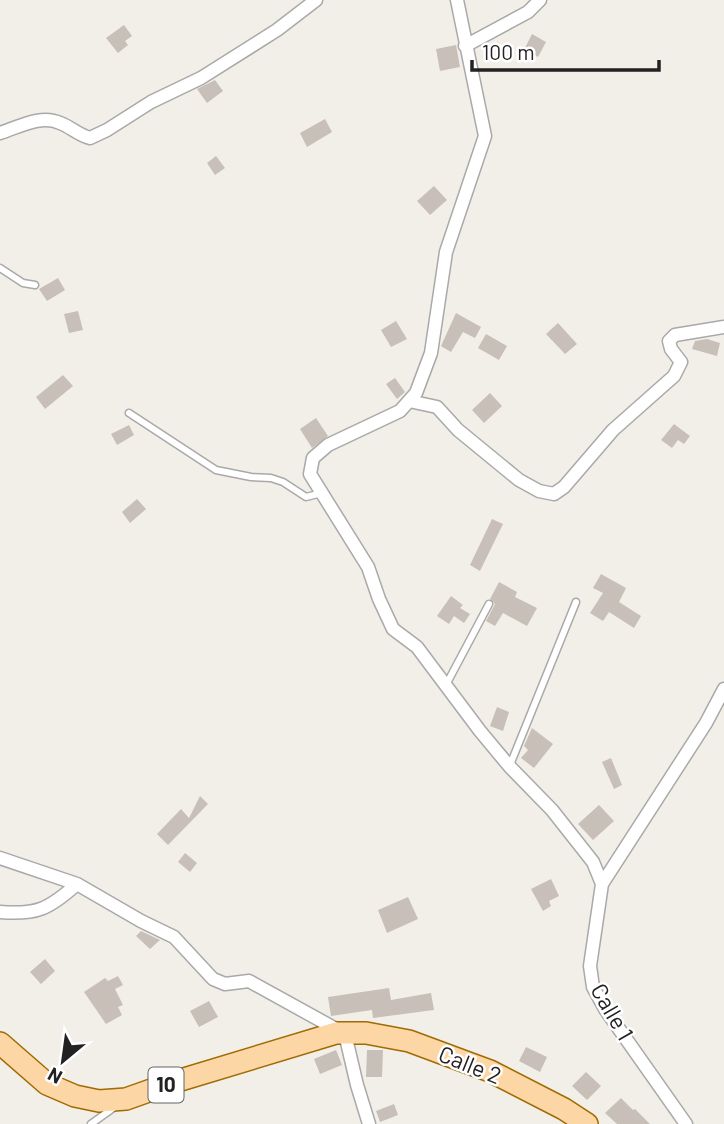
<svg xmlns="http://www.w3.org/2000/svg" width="724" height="1124" viewBox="0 0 724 1124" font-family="Barlow,sans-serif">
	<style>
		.building { fill: #c7bfb8 }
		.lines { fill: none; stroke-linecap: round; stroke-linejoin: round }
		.lane-casing { stroke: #a9a9a9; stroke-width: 9 }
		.street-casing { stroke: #a9a9a9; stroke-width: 15 }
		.primary-casing { stroke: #a06b00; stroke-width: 24 }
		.lane { stroke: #fff; stroke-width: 6 }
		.street { stroke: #fff; stroke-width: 12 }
		.primary { stroke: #fcd6a4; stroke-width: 21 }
		.labels { text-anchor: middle; stroke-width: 5; stroke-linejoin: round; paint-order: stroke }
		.shield { fill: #fff; stroke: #646464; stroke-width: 2 }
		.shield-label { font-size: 21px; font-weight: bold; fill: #222 }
		.street-label { font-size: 23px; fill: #222; stroke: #fff }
	</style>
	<rect width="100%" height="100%" fill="#f2efe9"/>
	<path class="building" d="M124 25 132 36 125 41 128 45 118 53 106 38Z
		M532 34 546 42 538 57 524 50Z
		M456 45 460 67 440 71 436 49Z
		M215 80 223 91 207 103 197 89Z
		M325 119 332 132 307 147 300 133Z
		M216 156 225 168 215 175 207 163Z
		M434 186 447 200 430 215 417 201Z
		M58 278 65 290 47 301 39 289Z
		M78 311 83 330 69 333 64 314Z
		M456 313 481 327 475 338 463 332 451 352 441 346Z
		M396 321 407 339 391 347 381 330Z
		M558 323 577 344 565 354 546 334Z
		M486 334 507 346 499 360 478 348Z
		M707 339 720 343 717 356 692 349 695 341Z
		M63 375 73 386 45 409 36 397Z
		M395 378 405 392 397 399 386 384Z
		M490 393 502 406 484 423 472 410Z
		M316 418 328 436 312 448 300 429Z
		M674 424 690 436 684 444 678 440 672 448 661 440Z
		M129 425 134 435 117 445 111 434Z
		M137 499 146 509 130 523 122 512Z
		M492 519 503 524 480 571 470 565Z
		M601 574 626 588 619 602 641 616 634 628 609 612 603 621 590 613 603 593 593 588Z
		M499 582 517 592 515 597 537 608 527 626 503 613 495 626 486 621 495 604 490 599Z
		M451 596 463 605 460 608 470 614 464 623 454 616 449 624 437 616Z
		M497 707 509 712 503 731 490 726Z
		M532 728 553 744 534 768 521 758 528 750 524 746Z
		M611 758 622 785 614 789 602 762Z
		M200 796 208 804 168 845 157 834 181 809 189 818Z
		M599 805 614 821 593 840 578 824Z
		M185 853 197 863 190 872 178 862Z
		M551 879 559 896 549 901 551 906 543 911 531 889Z
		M408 897 418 919 387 933 378 910Z
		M141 931 160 940 150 949 136 936Z
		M45 959 55 971 41 984 30 972Z
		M118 976 123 985 115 989 123 1005 118 1007 122 1015 106 1024 84 992 105 978 108 981Z
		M389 988 391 1000 431 993 434 1010 373 1018 372 1010 331 1016 328 997Z
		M209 1001 218 1017 199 1027 190 1011Z
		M526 1047 547 1057 540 1072 519 1061Z
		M336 1050 342 1065 320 1074 314 1059Z
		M367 1050H383L382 1077H366Z
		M586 1072 601 1086 587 1100 572 1086Z
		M621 1098 633 1110 635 1109 650 1124H617L605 1113Z
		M394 1104 398 1115 380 1122 376 1111Z"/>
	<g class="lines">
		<defs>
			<path id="lane" d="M0 268 23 283 35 285
				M129 413 216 470 251 477 271 478 283 482 306 497 322 493
				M446 685 489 604
				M510 765 576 602
				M91 1124 116 1106"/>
			<path id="street" d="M457 0 485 136 446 252 431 353 416 393 400 411 328 445 313 458 310 474 368 567 379 599 393 629 417 647 480 731 510 767 552 810 593 862 602 884
				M465 46 528 12 540 0
				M0 133C19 127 41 114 60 123 71 127 78 135 90 138L107 130 151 102 201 78 277 30 316 0
				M409 401 437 407 458 430 519 480 539 491 554 494 564 487 613 430 674 376 681 362 671 349 669 341 675 335 724 327
				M0 858 77 884 141 921 174 937 213 979 225 984 249 981 345 1034 357 1085 369 1124
				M0 912C37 915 49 909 77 884
				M686 1124 605 1009 593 987 590 966 602 884 706 723 724 689"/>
			<path id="primary" d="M0 1043 47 1084 75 1096 99 1101 126 1099 174 1082 336 1033H366L409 1041 490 1071 564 1109 587 1124"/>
		</defs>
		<use href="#lane" class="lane-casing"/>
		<use href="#street" class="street-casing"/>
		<use href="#primary" class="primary-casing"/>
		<use href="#lane" class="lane"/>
		<use href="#street" class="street"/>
		<use href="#primary" class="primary"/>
	</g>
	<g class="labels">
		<rect class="shield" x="148.5" y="1067.5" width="35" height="35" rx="5"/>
		<g class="shield-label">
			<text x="166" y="1092">10</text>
		</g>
		<g class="street-label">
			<text transform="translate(612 1012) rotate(60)" y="8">Calle 1</text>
			<text transform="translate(470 1065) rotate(22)" y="8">Calle 2</text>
		</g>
	</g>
	<g transform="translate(63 1061) rotate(209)" stroke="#ffffff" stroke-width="5" paint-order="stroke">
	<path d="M0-5L12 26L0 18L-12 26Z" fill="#222222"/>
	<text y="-10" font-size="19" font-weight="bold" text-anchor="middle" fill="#222222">N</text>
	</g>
	<path d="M472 60v10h187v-10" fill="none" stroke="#222222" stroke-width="3.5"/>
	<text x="482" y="60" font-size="21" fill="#222222" stroke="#ffffff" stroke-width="5" paint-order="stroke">100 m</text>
</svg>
